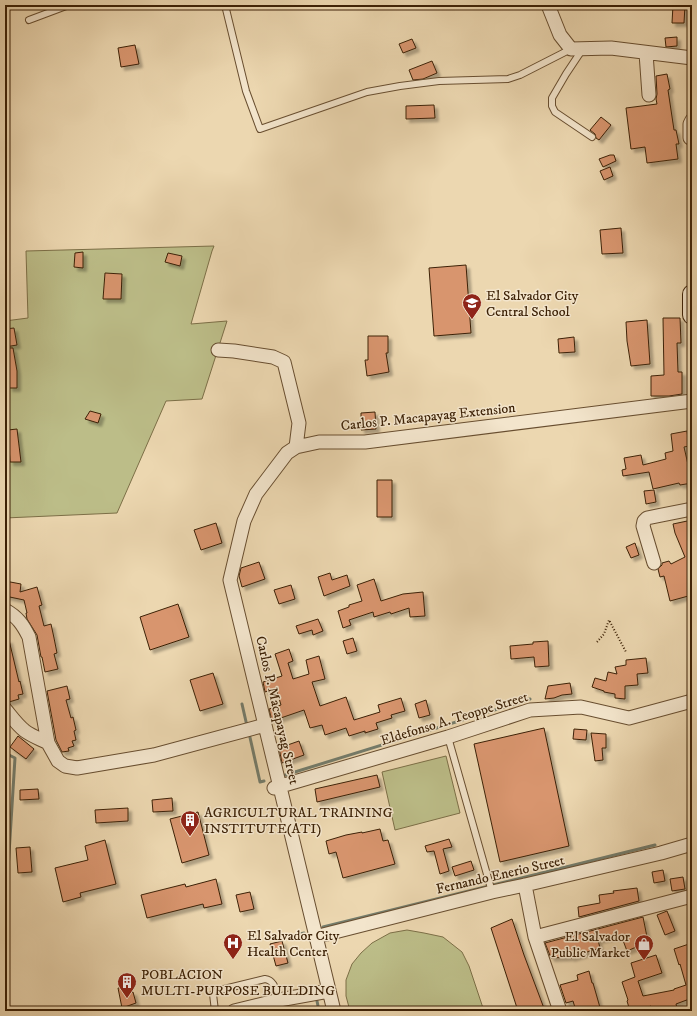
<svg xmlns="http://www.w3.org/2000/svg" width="697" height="1016" viewBox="0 0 697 1016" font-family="'IM FELL DW Pica',serif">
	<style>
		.green { fill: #bcbd88; stroke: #7c6f47 }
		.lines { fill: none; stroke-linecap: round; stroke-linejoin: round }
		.stream { stroke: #747c6b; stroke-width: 3 }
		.building { fill: #d8956e; stroke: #3c2106; filter: url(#shadow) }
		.lane-casing { stroke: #684e30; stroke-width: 8 }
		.street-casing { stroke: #684e30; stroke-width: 15 }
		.secondary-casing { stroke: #3c2106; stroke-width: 20 }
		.path { stroke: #3c2106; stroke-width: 2; stroke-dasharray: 1 2; stroke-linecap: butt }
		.lane { stroke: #f3e5cc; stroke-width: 6 }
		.street { stroke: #f3e5cc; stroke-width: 13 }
		.secondary { stroke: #f3e5cc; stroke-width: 18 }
		.labels { text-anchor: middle; stroke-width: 3; stroke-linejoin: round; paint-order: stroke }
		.poi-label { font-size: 14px; fill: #3c2106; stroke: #f3e5cc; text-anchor: start }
		.street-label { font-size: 14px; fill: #3c2106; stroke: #f3e5cc }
	</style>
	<defs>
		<filter id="shadow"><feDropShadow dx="3.5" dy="3.5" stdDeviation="1" flood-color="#0004"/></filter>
	</defs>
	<rect width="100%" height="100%" fill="#ecd7b0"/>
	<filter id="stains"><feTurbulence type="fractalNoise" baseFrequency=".005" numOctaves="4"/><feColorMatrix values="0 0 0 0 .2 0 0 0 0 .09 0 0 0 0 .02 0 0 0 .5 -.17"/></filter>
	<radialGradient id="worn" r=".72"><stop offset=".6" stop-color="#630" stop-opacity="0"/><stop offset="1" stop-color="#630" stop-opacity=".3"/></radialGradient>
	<path class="green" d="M214 246 212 251 191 324 227 321 202 399 166 401 117 513 5 518V321L28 318 26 251Z
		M446 756 460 813 395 830 382 772Z
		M407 930 424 933 443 937 462 952 469 966 484 1011H350L346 996V980L352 964 361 953 372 943 390 933Z"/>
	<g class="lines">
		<path class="stream" d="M242 704 247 726
			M249 733 260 782 264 781
			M5 753 15 758 5 918
			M282 776 530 699
			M323 927 655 845
			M300 934 304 933
			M317 1001 319 1011"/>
	</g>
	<path class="building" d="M673 5H685L684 23H672Z
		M677 37V46L666 47 665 38Z
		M412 39 416 48 403 53 399 44Z
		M135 45 139 64 121 67 118 48Z
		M432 61 437 73 423 79 413 80 409 70Z
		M667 74 670 89 668 90 674 130H676L679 144H676L678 159 647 163 645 147 631 149 626 108 657 104 656 99 657 94 656 76Z
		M434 105 435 118 406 119V106Z
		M601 117 611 125 599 140 596 138 595 134 590 130Z
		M610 155H614L616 161 603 167 599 159Z
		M610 167 613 176 604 180 600 171Z
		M621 228 623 253 602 254 600 230Z
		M83 252V268L74 267 75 253Z
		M168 253 182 256 180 266 165 262Z
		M466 265 471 333 434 336 429 268Z
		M105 273 122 274 121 299H103Z
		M663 318H680L681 343H677L678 372H682V394L669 396H651V376L664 375Z
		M647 320 650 364 631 366 627 341 626 322Z
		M14 328 17 345 5 347V329Z
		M368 336H388V353H386L389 372 367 376 365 360H368Z
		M574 337 575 352 559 353 558 339Z
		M9 348H13L17 371V388H9Z
		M90 411 101 414 98 423 85 419Z
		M375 412 376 429 361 430V413Z
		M17 429 21 462H10L8 430Z
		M687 431 689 446 684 447 689 469H692V483L680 485 679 483 653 489 649 472 623 476 622 470 626 469 624 458 641 455 643 465 666 459 665 453 673 451 671 434Z
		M377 480H392V517H377Z
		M654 490 656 502 646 504 644 491Z
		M692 520V595L670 601 664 576 660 577 658 569 662 565V563L669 561 671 564 685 557 675 533 673 524Z
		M216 523 222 543 201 550 194 530Z
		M635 543 639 555 631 558 626 547Z
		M259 562 265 579 242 587 239 576 241 568Z
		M330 573 332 580 347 575 350 586 324 596 318 577Z
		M374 579 381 601 403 594 423 592 425 616 410 617 409 608 391 614 390 612 374 617 373 612 349 620 351 625 343 628 338 611 349 607V605L362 601 357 585Z
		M5 581 21 584 20 592 37 587 42 605 39 606 44 626 51 624 54 638 57 653 54 654 58 669 45 672 42 657H41L37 635 27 619 26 613H27L24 600 5 596Z
		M291 585 295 599 279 604 274 590Z
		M178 604 189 637 150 650 140 617Z
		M318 619 323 631 313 635 312 630 299 634 296 626Z
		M353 638 357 651 347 654 343 641Z
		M5 640H9L19 682 20 681 23 694 18 695 19 699 9 702 7 701 5 692Z
		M548 641 549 666 535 667 534 657 511 659 510 646 533 644V642Z
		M289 649 293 661 288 663 293 679 309 674 306 660 319 656 325 679 312 682 320 706 346 697 354 720 380 712 378 705 401 698 405 711 391 715 392 718 376 723 378 729 365 733V731L349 736 346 728 325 735 322 725 310 728 304 710 272 721 269 709 281 705 276 688 265 692 263 682 282 676 275 654Z
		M646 658 648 673 637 674 638 685 625 686V699L615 698V694L604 692V691L592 687 595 678 606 681 608 672 617 674 615 667 626 665V660Z
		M213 673 223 704 200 711 190 680Z
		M570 683 572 694 562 695 554 698 545 699 548 686Z
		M67 686 70 699 66 700 71 718 73 717 76 730 74 731 76 740 72 741 74 746 68 748 69 751 62 752 56 740 47 691Z
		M426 700 430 715 419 718 415 704Z
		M544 728 569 846 500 862 474 744Z
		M574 729 587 730 586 740 573 739Z
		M591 733 606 734V748H602L603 760 595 761Z
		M18 736 34 749 26 759 10 747Z
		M299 741 304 755 282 763 279 748Z
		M377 775 380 787 317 802 315 789Z
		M38 789 39 799 20 800V790Z
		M172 798 173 811 153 812 152 800Z
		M128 808V821L96 823 95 810Z
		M198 812 209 855 182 863 170 819Z
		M380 829 383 841 388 840 395 864 343 878 336 852 329 854 326 841 346 835 362 832V833Z
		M449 839 452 847 443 849 449 871 440 874 434 851 427 852 425 846Z
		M105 840 116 884 80 893 81 897 63 902 55 868 88 860 85 846Z
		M30 847 32 872 18 873 16 848Z
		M471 861 474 870 455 876 452 867Z
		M663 870 665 881 654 883 652 872Z
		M683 877 685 889 672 891 670 879Z
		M216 879 222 904 204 908 203 904 147 918 141 895 185 884 186 887Z
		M637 888 639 901 579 917 578 907 600 903 599 895 614 893 613 891Z
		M250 892 254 909 240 912 236 895Z
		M667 911 675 931 665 935 657 915Z
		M643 917 648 942 627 951 621 935 598 940 600 948 584 953V954L571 958V957L551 958 545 943Z
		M512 919 524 955 545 1011H518L491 928Z
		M282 941 288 963 276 966 270 944Z
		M692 943V998L676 1004 677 1008 668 1011H665L664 1008 652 1010 651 1006 635 1011H630L627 1001 628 1000 622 982 635 977 631 963 656 955 662 973 638 981 643 996 674 990V989L686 985 680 964 679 965 674 949Z
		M589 971 592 983H593L601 1011H576L573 1001 566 1003 560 985 578 980 577 975Z
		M127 987V992H133L136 1003 122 1008 118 988Z"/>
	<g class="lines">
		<defs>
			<path id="lane" d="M225 5 246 91 260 129 367 92 400 86 439 81 508 79 520 75 571 49
				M29 20 69 5
				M582 50 566 74 552 98V106L555 112 592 137
				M448 737 492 892
				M97 1011H98
				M215 1011 213 994 216 991 265 979C275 980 276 992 279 1000"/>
			<path id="street" d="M548 5 560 35 571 49 611 48 692 58
				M646 53 649 95
				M690 138V124L692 120
				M218 350 234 351 273 357 284 362 299 423 296 447
				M654 563 643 526 644 521 647 518 692 509
				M5 610C18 617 23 625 29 637L48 743 58 761 65 766 77 768 154 755 265 725
				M5 709C11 716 17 725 25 731 32 736 40 739 48 743
				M274 788 448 737 530 710 581 707 629 718 692 701
				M525 885 535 937 560 1011
				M315 937 492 892 525 885 661 853 692 844
				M535 937 692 896
				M234 1011 279 1000 329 991
				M334 1011 230 580 244 521 256 494 287 453 296 447 319 442H365L692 401"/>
			<path id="secondary" d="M692 294V315"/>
		</defs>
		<use href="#lane" class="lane-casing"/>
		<use href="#street" class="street-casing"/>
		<use href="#secondary" class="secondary-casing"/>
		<path class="path" d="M597 642 604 634 609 620 626 652"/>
		<use href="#lane" class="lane"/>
		<use href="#street" class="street"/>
		<use href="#secondary" class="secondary"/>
	</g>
	<defs>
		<symbol id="school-pin" viewBox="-11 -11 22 30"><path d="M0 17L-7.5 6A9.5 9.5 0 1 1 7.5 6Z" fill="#8f2418" stroke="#f3e5cc"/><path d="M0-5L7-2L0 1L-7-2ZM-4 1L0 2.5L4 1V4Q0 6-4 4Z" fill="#fff"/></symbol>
		<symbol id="building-pin" viewBox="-11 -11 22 30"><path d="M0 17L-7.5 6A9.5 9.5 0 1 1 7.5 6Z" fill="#8f2418" stroke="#f3e5cc"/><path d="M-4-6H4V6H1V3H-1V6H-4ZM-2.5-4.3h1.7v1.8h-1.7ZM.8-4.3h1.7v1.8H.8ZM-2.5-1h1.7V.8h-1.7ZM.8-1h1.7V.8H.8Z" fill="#fff"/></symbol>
		<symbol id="hospital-pin" viewBox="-11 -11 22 30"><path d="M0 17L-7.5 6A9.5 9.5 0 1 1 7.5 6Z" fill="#8f2418" stroke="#f3e5cc"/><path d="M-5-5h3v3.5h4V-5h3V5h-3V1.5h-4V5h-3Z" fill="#fff"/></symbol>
		<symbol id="shop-pin" viewBox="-11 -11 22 30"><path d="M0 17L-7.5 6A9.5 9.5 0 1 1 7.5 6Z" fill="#8f2418" stroke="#f3e5cc"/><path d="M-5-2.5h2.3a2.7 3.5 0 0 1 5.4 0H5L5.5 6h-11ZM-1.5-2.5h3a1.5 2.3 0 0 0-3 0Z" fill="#fff"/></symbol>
	</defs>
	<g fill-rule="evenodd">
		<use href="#school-pin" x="461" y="292" width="22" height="30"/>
		<use href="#building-pin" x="179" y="809" width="22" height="30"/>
		<use href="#hospital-pin" x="222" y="932" width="22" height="30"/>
		<use href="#shop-pin" x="633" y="933" width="22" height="30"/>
		<use href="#building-pin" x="116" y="971" width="22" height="30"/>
	</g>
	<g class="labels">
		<g class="poi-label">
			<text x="486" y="300">El Salvador City<tspan x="486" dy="16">Central School</tspan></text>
			<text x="204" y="817">AGRICULTURAL TRAINING<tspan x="204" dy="16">INSTITUTE(ATI)</tspan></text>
			<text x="247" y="940">El Salvador City<tspan x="247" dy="16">Health Center</tspan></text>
			<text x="630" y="941" text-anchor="end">El Salvador<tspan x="630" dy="16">Public Market</tspan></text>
			<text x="141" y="979">POBLACION<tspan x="141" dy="16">MULTI-PURPOSE BUILDING</tspan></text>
		</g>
		<g class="street-label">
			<text transform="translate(428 416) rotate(-6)" y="5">Carlos P. Macapayag Extension</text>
			<text transform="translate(278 710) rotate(77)" y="5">Carlos P. Macapayag Street</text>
			<text transform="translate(454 718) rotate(-17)" y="5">Eldefonso A. Teoppe Street</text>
			<text transform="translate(500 874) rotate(-13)" y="5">Fernando Enerio Street</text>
		</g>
	</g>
	<rect width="697" height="1016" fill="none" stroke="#ecd7b0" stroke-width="20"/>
	<rect x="6" y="6" width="685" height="1004" fill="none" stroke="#3c2106" stroke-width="2"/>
	<rect x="10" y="10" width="677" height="996" fill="none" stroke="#3c2106"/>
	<rect width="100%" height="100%" filter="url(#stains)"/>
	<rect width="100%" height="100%" fill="url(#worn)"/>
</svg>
